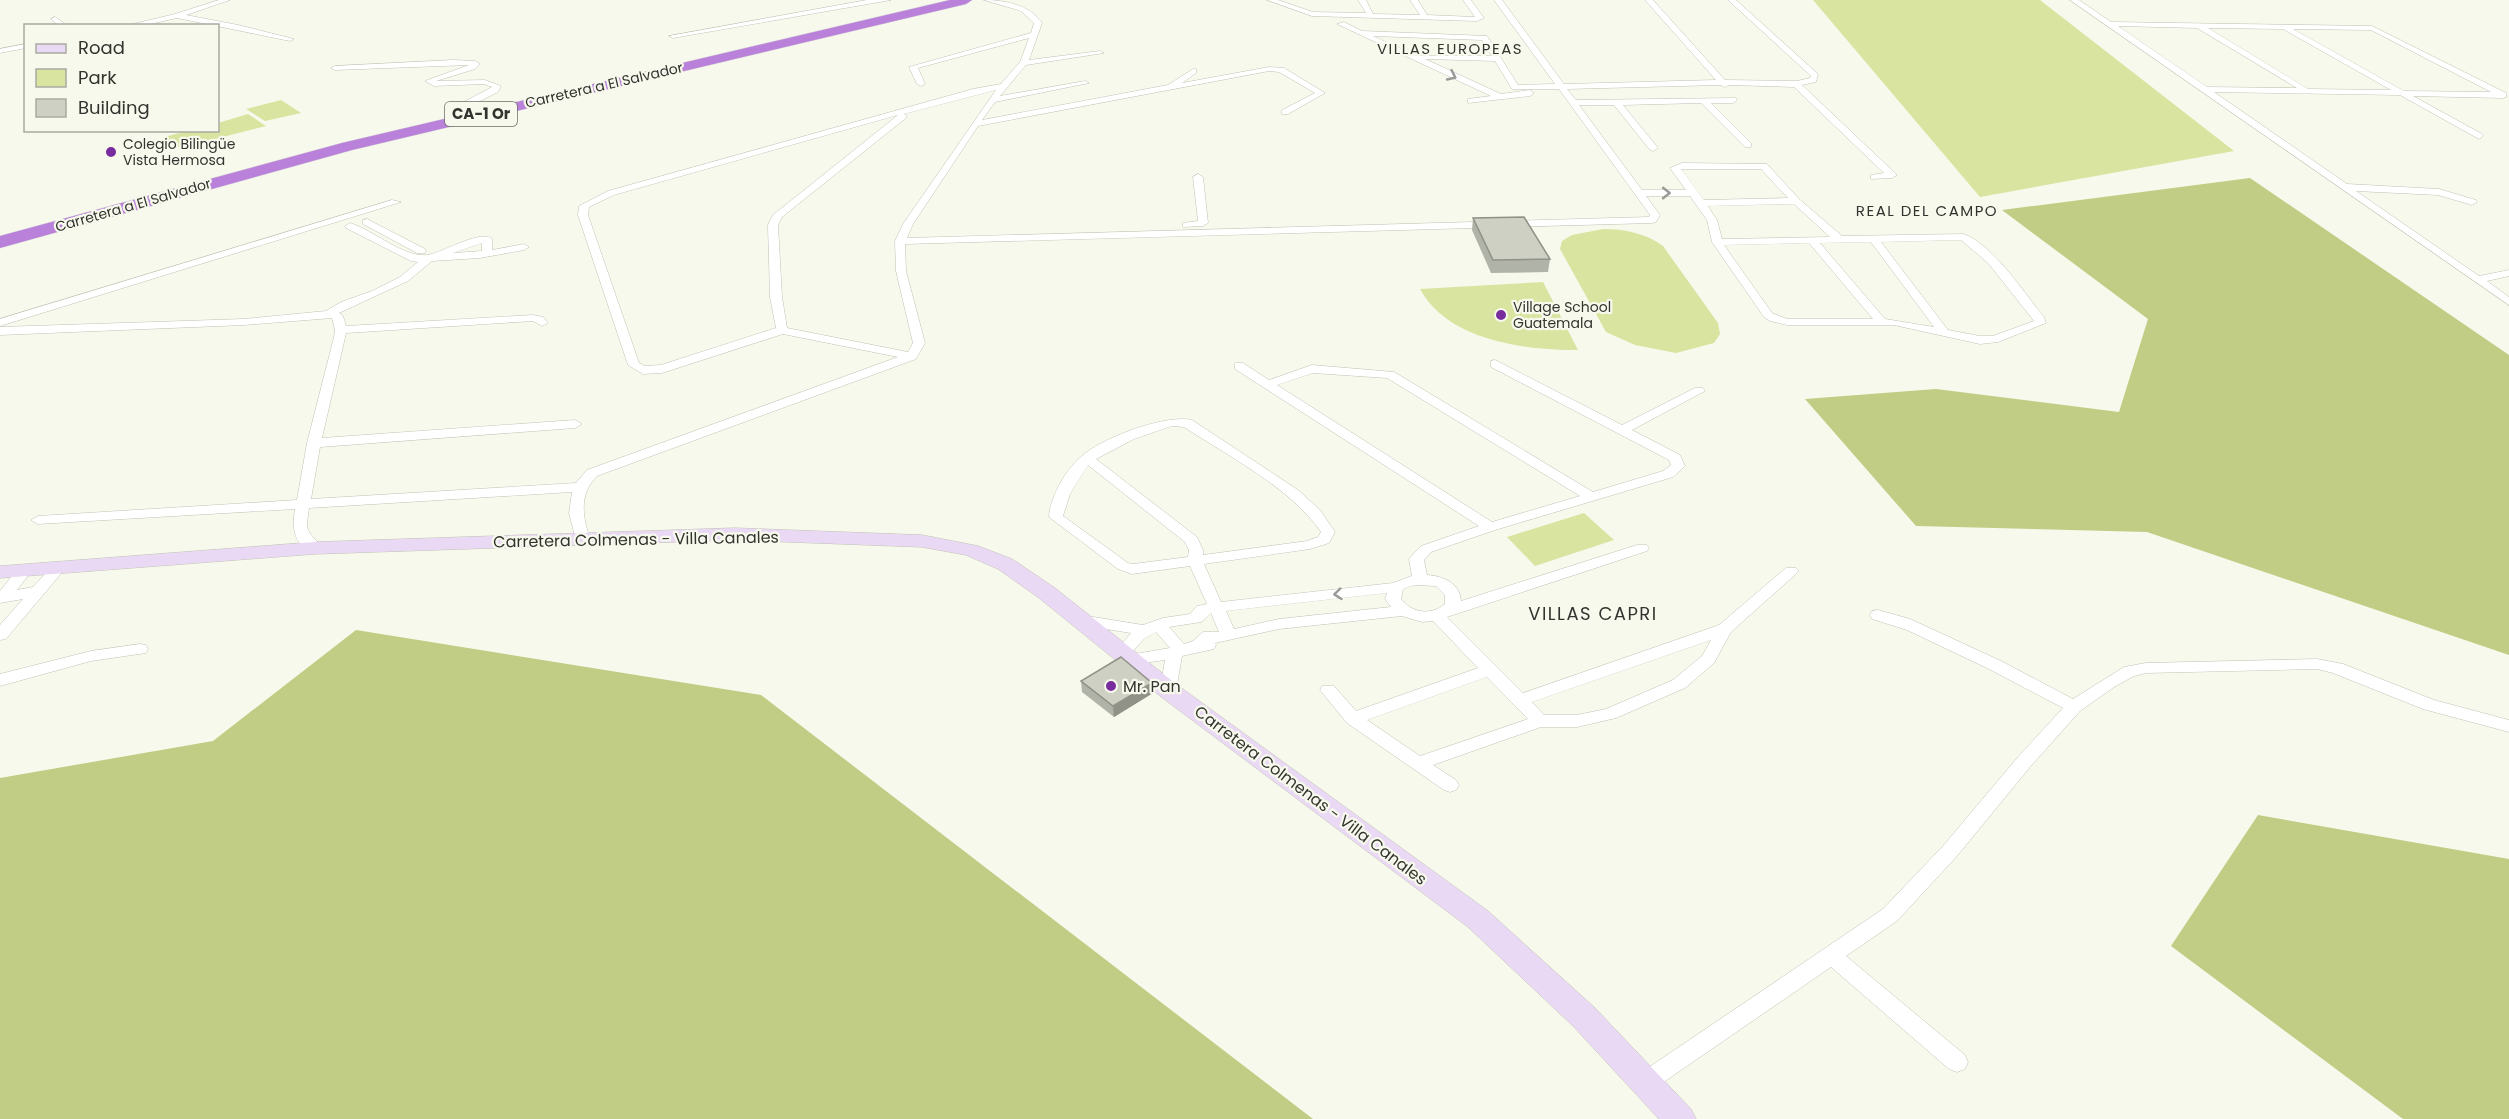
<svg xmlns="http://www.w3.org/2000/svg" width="2509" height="1119" viewBox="0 0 2509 1119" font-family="Poppins,sans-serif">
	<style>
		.green { fill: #d9e4a1 }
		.forest { fill: #c1cc84 }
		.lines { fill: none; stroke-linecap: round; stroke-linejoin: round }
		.street-casing { stroke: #c0c2b5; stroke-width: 1 }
		.secondary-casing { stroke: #c0c2b5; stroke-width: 1 }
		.highway-casing { stroke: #dadada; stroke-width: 1 }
		.street { fill: #fff; fill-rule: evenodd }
		.secondary { fill: #ead9f4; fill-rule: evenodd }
		.highway { fill: #b981d9; fill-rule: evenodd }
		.wall { fill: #b0b3a8 }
		.shaded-wall { fill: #909288 }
		.building { fill: #cdd0c3; stroke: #909288; stroke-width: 1.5 }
		.oneway { stroke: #999a97 }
		.poi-dot { fill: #792c9e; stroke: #f7f9ec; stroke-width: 2 }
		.labels { text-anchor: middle; stroke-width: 4.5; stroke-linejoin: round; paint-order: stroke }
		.far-street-label { font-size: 14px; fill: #33342f; stroke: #f7f9ec }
		.far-poi-label { font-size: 14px; fill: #33342f; stroke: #f7f9ec; text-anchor: start }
		.far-neighbourhood-label { font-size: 15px; letter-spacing: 1.5px; fill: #33342f; stroke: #f7f9ec }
		.shield { fill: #f7f9ec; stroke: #6e6f68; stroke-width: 1.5 }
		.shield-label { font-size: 15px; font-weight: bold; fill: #33342f }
		.street-label { font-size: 16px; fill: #33342f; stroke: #f7f9ec }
		.poi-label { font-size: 16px; fill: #33342f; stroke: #f7f9ec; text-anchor: start }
		.neighbourhood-label { font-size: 18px; letter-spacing: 1.5px; fill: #33342f; stroke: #f7f9ec }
	</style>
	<rect width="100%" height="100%" fill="#f7f9ec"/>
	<path class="green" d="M1813 0H2040L2234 151 1980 197Z
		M281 100 301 113 265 121 246 109Z
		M248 114 266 126 180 148 164 137 187 131 218 130V123Z
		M1603 229C1625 229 1645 233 1663 246L1718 323 1720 334 1714 343 1676 353 1635 345 1606 332 1560 249 1562 241 1572 235Z
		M1543 282 1578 350C1525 350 1448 341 1420 289Z
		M1584 513 1614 540 1535 566 1507 537Z"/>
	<path class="forest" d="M2250 178 2509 355V655L2147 532 1916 526 1805 399 1936 389 2119 412 2148 319 2002 210Z
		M356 630 761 695 1313 1119H0V778L213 741Z
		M2258 815 2509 859V1119H2403L2171 946Z"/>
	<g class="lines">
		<defs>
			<path id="street" d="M219 0H230L186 15 238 25 294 39 290 41 177 18 141 26H125L175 14Z
				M867 0H891L673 38 669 36Z
				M984 0C1005 0 1030 5 1042 23L1029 60 1100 51 1104 53 1026 65 1000 96 1085 81 1089 83 995 102 982 120 1168 85 1193 69H1196V73L1182 83 1269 67 1284 68 1325 93 1288 114H1282V110L1315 93 1279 72 1269 71 978 126 913 224 907 238 1649 217 1650 215 1559 89H1512L1495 61 1425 59 1501 94 1530 90 1534 93 1530 96 1468 103V99L1491 96 1337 24 1344 22 1362 31 1487 36 1518 85 1555 84 1494 0H1502L1564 84 1716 80 1645 0H1653L1725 80 1797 81 1810 78 1811 76 1728 0H1736L1818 74 1816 82 1802 85 1897 175 1892 178 1871 179V175L1884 173 1794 87 1729 85 1725 87 1720 85 1567 89 1576 100 1736 98 1737 100 1733 103H1711L1751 143V147H1745L1701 103 1623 105 1658 148 1653 151 1650 150 1614 105H1579L1642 190H1686L1670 168 1682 163 1767 164 1799 199 1842 236 1963 234C1992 243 2024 293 2044 317L2046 323 1998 342 1980 344 1894 325H1787L1770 321 1764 317 1712 242 1707 220 1690 196H1646L1660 215 1656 222 1652 223 905 244 906 271 925 343 916 359 597 476C578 495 583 517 590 540L588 543 583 544 576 540 569 513 572 492 309 508C305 535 307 528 322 548L315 552C293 547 292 527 295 509L38 524 31 520 38 516 297 500 307 443 334 337 335 330 332 318 244 325 0 335V327L244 319 326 311 341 302 372 291 400 277 418 262 411 261 346 228 345 226 350 223C373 230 404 258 427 255 443 253 480 229 492 239V250L524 244 529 247 524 250 480 258 432 261 408 281 339 313 343 316 346 326 533 315 543 317 548 323 542 326 533 321 346 333 322 438 575 420 582 424 575 428 320 447 311 499 576 483 587 470 898 357 783 334 662 373 643 374 628 365 578 215 579 206 608 191 973 89 1001 84 1020 62 1029 38 918 68 925 84 921 86 917 84 909 67 1031 33 1034 23 1021 11ZM1373 36 1482 40 1492 56H1417ZM996 90 903 224 895 241 896 271 913 343 908 352 787 328 782 297 778 225 782 217 906 118 907 116 904 114ZM898 115 773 215 768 225 770 297 776 328 661 365 645 366 639 363 588 215 589 207 614 195ZM1681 169H1761L1788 198 1704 200ZM1794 204 1830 237 1722 239 1717 220 1708 206ZM1961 240 1988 263 2034 321 1993 336H1980L1948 330 1881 242ZM1871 242 1934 327 1885 319 1820 243ZM482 243V251L453 253ZM1809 243 1873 319H1787L1772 313 1724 245Z
				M1267 0H1278L1313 12 1366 13 1358 0H1366L1373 14 1420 15 1410 0H1418L1427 15 1475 17 1463 0H1471L1484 18 1477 21 1312 16Z
				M2070 0H2079L2111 22 2372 26 2506 93V97L2503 98 2413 96 2482 134 2483 136 2479 139 2400 95 2214 92 2347 184 2439 189 2476 200 2477 202 2472 205 2438 195 2356 191 2479 276 2509 270V276L2487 281 2509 297V305ZM2118 26 2197 28 2297 88 2207 87ZM2208 28 2283 29 2391 90 2308 89ZM2293 29 2371 30 2491 92 2404 91Z
				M55 17 68 26H59L51 19Z
				M26 44V48L0 53V49Z
				M453 60 475 61 480 64 475 69 436 81 485 80 501 86 498 92 470 106 457 118 453 115 464 102 492 87 484 84 434 86 425 81 469 65 335 70 331 68 335 66Z
				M1198 174 1203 177 1208 223 1203 226 1183 227V223L1198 221 1193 177Z
				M392 200 401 202 0 326V319Z
				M367 219 425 249 426 251 425 253H417L363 224V220Z
				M1495 360 1622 425 1695 388H1703L1705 391 1632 430 1680 455 1685 466 1673 477 1495 530 1431 552 1424 560 1427 575C1443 576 1460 583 1461 601L1637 545H1647L1649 548 1647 551 1447 617 1523 693 1719 625 1786 568H1796L1799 571 1796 574 1731 632 1714 663 1685 688 1616 718 1577 727H1541L1433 765 1456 780 1459 785 1456 790 1450 792 1444 790 1347 723 1320 690 1322 686H1334L1356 711 1478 668 1433 621 1422 622 1402 616 1279 629 1215 643 1216 645 1214 649 1182 656 1176 690 1174 694H1162L1160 690 1165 660 1131 665 1125 664 1124 658 1116 657 1114 653 1131 633 1081 625 1073 620 1081 615 1143 625 1163 618 1190 614 1197 606 1207 604 1190 566 1132 574 1118 569 1049 517C1050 497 1066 469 1082 456 1102 438 1165 414 1192 420L1298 490 1320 510 1335 532 1329 543 1310 549 1204 564 1221 602 1393 583 1412 576 1409 559 1421 546 1479 526 1235 369V363H1243L1269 380 1312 365 1394 372 1593 492 1663 471 1671 465 1669 460 1491 367V361ZM1313 373 1387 378 1580 496 1492 522 1277 385ZM1172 426 1184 427C1228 456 1291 488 1321 532L1318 537 1307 541 1203 555V550L1197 537 1096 459 1134 439ZM1088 465 1185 542 1189 550 1188 557 1133 564 1128 563 1063 516 1070 494ZM1414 585 1436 586 1445 595V604C1431 616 1412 613 1401 599L1403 589ZM1387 593 1385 599 1391 607 1279 619 1234 629 1226 611ZM1211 613 1219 632H1203L1193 641 1184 644 1169 627 1201 622ZM1156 632 1170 648 1129 655 1144 639ZM1711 640 1702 656 1673 680 1606 709 1577 715H1544L1532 702ZM1487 677 1528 719 1420 756 1367 720Z
				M59 562 64 564 67 567 64 570 6 639 0 640V625L23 599 0 603V591L20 566H30L33 569 17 590 33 587 54 564Z
				M1878 610 1910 619 2001 661 2073 699 2124 667 2146 663 2317 659 2343 664 2434 700 2509 720V732L2423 709 2333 673 2317 669 2146 673 2134 676 2114 687 2080 711 2030 767 1957 856 1897 921 1846 956 1965 1055 1968 1062 1965 1069 1957 1072 1949 1069 1831 967 1655 1088 1647 1091 1639 1088 1636 1081 1639 1074 1883 909 1943 846 2018 757 2063 708 1989 669 1907 630 1872 619 1870 615 1872 611Z
				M140 644 146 645 148 649 146 653 91 661 0 686V674L91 651Z"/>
			<path id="secondary" d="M735 528 922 535 978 546 1012 559 1055 588 1176 684 1488 911 1595 1008 1691 1109 1696 1119H1659L1573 1026 1468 927 1160 696 1039 598 998 569 966 555 922 547 735 540 315 554 0 578V566L315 542Z"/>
			<path id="highway" d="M950 0H972L966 4 352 150 0 248V236L342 143Z"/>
		</defs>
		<use href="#street" class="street-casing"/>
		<use href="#secondary" class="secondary-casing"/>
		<use href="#highway" class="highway-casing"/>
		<use href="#street" class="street"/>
		<use href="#secondary" class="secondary"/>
		<use href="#highway" class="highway"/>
	</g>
	<path class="wall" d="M1473 218 1550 259 1548 272 1491 273 1472 230Z
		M1081 681 1153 693 1114 717 1082 692Z"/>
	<path class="shaded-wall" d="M1152 683 1153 693 1114 717 1113 706Z"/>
	<path class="building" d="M1524 217 1550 259 1493 260 1473 218Z
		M1121 657 1152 683 1113 706 1081 681Z"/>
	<defs><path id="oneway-chevron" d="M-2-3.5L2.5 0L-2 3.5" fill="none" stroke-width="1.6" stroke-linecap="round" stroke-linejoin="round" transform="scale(1.5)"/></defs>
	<g class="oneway">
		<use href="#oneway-chevron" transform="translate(1452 76) rotate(25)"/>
		<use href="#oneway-chevron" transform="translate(1666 193)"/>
		<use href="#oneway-chevron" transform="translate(1338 594) rotate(174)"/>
	</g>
	<g class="poi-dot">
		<circle cx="111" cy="152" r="6"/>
		<circle cx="1501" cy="315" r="6"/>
		<circle cx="1111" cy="686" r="6"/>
	</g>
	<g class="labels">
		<g class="far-street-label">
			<text transform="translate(604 85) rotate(-13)" y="5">Carretera a El Salvador</text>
			<text transform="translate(133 205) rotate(-16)" y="5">Carretera a El Salvador</text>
		</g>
		<g class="far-poi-label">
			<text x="123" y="149">Colegio Bilingüe<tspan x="123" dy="16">Vista Hermosa</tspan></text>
			<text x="1513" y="312">Village School<tspan x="1513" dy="16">Guatemala</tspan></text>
		</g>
		<g class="far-neighbourhood-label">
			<text x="1450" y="54">VILLAS EUROPEAS</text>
			<text x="1927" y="216">REAL DEL CAMPO</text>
		</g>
		<rect class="shield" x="445" y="102" width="72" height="24" rx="4.5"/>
		<g class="shield-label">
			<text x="481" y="119">CA-1 Or</text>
		</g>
		<g class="street-label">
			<text transform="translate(636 539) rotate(-1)" y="6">Carretera Colmenas - Villa Canales</text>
			<text transform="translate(1311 795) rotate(37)" y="6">Carretera Colmenas - Villa Canales</text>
		</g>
		<g class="poi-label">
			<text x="1123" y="692">Mr. Pan</text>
		</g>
		<g class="neighbourhood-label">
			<text x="1593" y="620">VILLAS CAPRI</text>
		</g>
	</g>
	<rect x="24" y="24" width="195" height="108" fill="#f7f9ec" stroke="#a9aaa0" stroke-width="1.5"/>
	<rect x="36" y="44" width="30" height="9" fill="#ead9f4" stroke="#a9aaa0" stroke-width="1.5"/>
	<text x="78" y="54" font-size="18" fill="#33342f">Road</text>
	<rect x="36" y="69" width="30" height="18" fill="#d9e4a1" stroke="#a9aaa0" stroke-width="1.5"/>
	<text x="78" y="84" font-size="18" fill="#33342f">Park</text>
	<rect x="36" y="99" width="30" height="18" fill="#cdd0c3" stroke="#a9aaa0" stroke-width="1.5"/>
	<text x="78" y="114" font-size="18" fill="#33342f">Building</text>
</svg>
